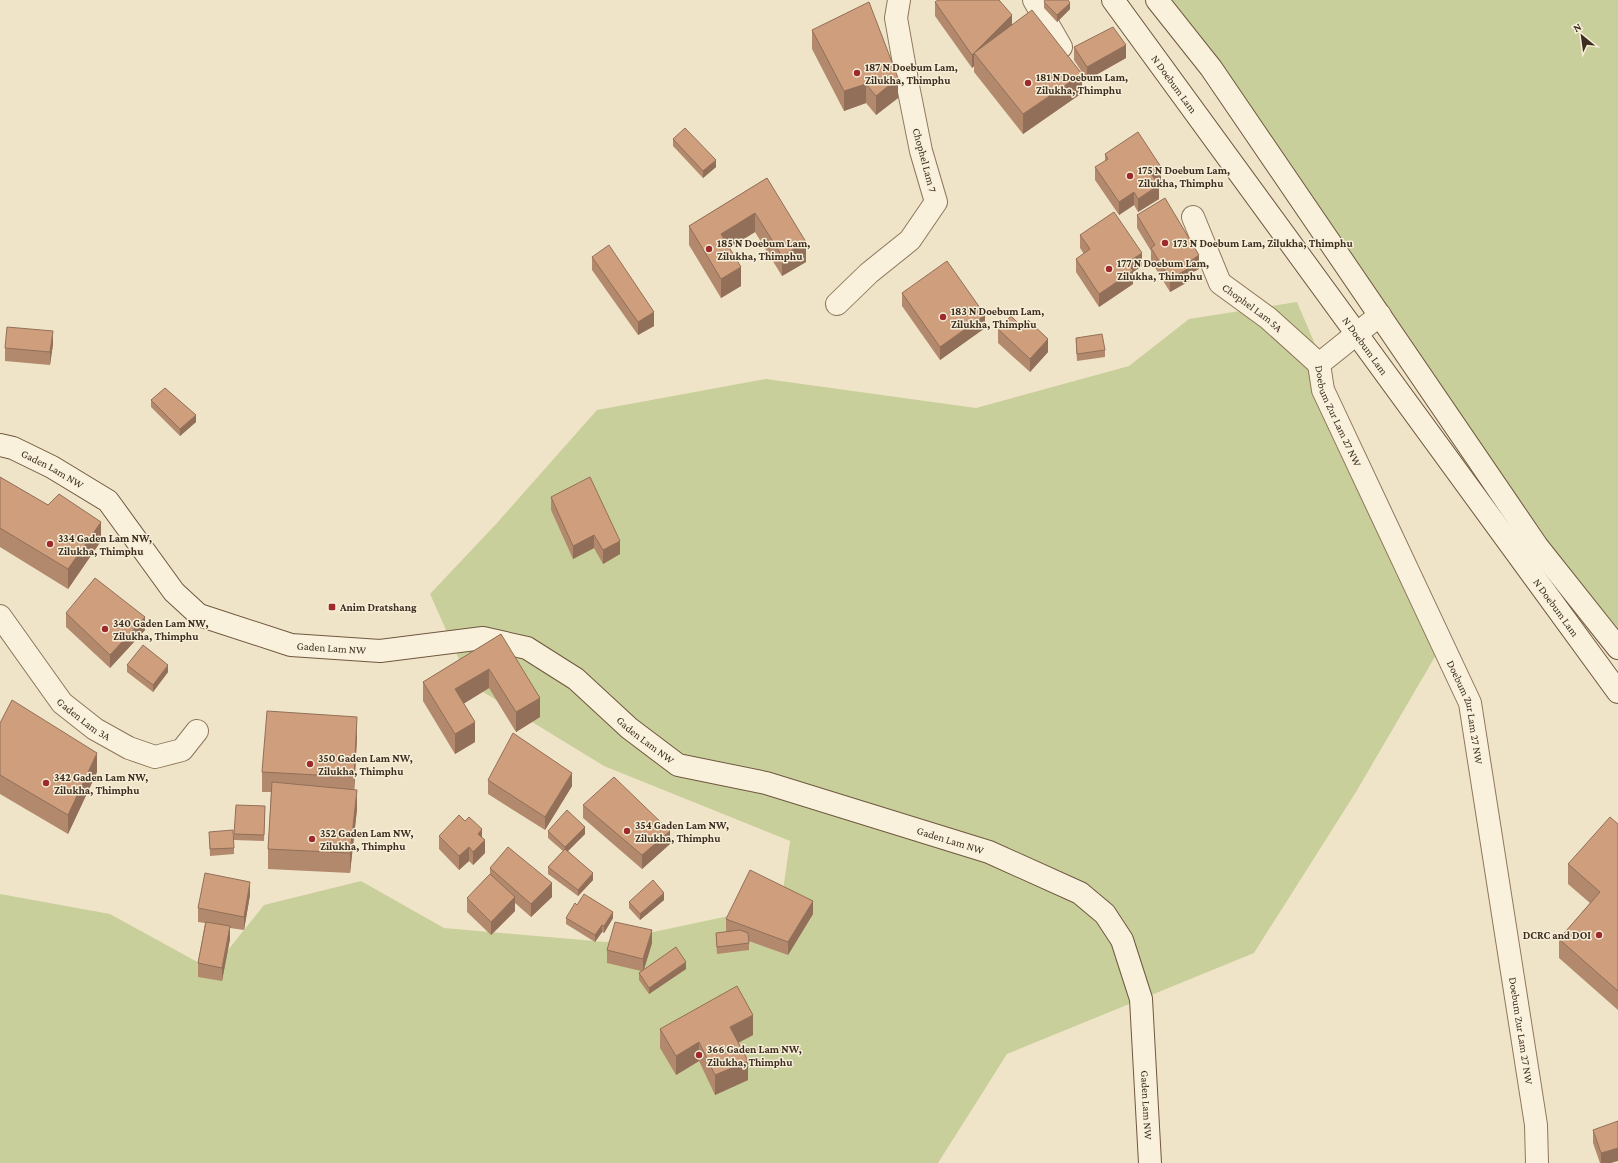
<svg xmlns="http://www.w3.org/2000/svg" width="1618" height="1163" viewBox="0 0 1618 1163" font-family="'Crimson Pro',serif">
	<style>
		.green { fill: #c9cf9b }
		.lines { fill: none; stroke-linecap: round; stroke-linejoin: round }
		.minor-casing { stroke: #8d765c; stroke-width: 24 }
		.secondary-casing { stroke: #6f573f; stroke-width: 24 }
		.minor { stroke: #faf1dc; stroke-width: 22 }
		.secondary { stroke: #faf1dc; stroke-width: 22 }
		.wall { fill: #b2896c }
		.shaded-wall { fill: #916f58 }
		.building { fill: #cf9f7d; stroke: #916f58 }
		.poi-dot { fill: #9e2a2b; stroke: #f7eed8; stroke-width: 1.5 }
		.labels { text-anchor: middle; stroke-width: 3; stroke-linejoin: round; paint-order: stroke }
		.poi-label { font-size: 11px; font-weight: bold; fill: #3d2e20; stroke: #f7eed8; text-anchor: start }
		.street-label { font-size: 11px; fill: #3d2e20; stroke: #f7eed8 }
	</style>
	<rect width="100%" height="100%" fill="#f0e4c8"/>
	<path class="green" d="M1162 0H1618V649Z
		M1297 302 1443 643 1356 792 1254 953 1007 1054 938 1163H0V894L110 914 212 970 264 905 361 881 444 928 606 942 781 905 790 841 604 766 470 684 430 594 496 524 597 410 766 379 976 408 1129 366 1189 319Z"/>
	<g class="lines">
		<defs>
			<g id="minor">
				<path d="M1034 0 1061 47"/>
				<path id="s1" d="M1193 217 1220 283 1268 318 1319 364"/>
				<path d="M837 304 869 273 910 240 936 202 921 151 908 86 896 18 899 0"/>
				<path id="s2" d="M1380 315 1319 364 1323 390 1470 703 1536 1125 1537 1163"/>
				<path id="s3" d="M0 616 62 703 95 729 129 748 155 757 182 750 197 731"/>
			</g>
			<g id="secondary">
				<path id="s4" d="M1113 0 1618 692"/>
				<path d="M1157 0 1211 68 1537 546 1618 648"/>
				<path id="s5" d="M0 445 13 448 52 467 108 501 174 592 199 615 291 645 380 651 483 638 527 648 576 679 629 728 678 765 766 783 989 852 1080 893 1105 914 1122 940 1141 999 1150 1163"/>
			</g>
		</defs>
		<use href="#minor" class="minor-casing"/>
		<use href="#secondary" class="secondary-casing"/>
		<use href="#minor" class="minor"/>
		<use href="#secondary" class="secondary"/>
	</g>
	<path class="wall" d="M935 2 1012 25 1082 93 1023 134 974 72V66L972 68 935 16Z
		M1044 2 1070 9 1057 22 1044 8Z
		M812 30 898 98 876 115 866 103 844 111 812 49Z
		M1074 47 1126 58 1087 80 1074 60Z
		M673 139 716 167 703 178 673 146Z
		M1105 154 1161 181 1157 183 1159 199 1138 212 1134 205 1119 215 1095 180V167L1105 161Z
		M767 178 806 262 782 276 755 232 729 248 741 286 721 298 689 245V226Z
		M1137 215 1199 269 1191 273V280L1170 292 1151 261V251L1137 228Z
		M1080 235 1142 266 1133 272V284L1099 307 1076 272V259L1084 254 1080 248Z
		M592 257 654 326 638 335 592 270Z
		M902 293 985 328 940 360 902 306Z
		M998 329 1048 352 1030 372 998 343Z
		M1076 338 1105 350V357L1077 361 1076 345Z
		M53 344 50 365 5 361V348Z
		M151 400 196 422 180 436 151 407Z
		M0 477 48 505 101 541 68 589 0 547Z
		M551 497 620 554 603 564 594 548 573 559 551 510Z
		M66 613 145 630 110 668 66 627Z
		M501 634 540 717 516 732 489 688 463 704 475 742 455 754 423 701V682Z
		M127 665 168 672 153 692 127 672Z
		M0 723 97 772 68 834 0 794Z
		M357 737 354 790 357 809 350 873 268 869V849L271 792H262V772Z
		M488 780 572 786 545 830 488 794Z
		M583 805 670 844 642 869 583 818Z
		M265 812 264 841 234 840V834Z
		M1618 824V1010L1559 958V939L1590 903 1568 884V864Z
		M548 831 585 834 568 851 593 880 578 896 548 874V867L563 851 548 838Z
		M209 832 234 848V854L210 856Z
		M439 836 482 837 485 853 473 865 469 861 459 870 439 849Z
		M490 868 552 897 531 917 515 903V911L491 935 467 912V898L490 874Z
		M250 895 244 930 230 928V939L222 981 198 977V963L205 923 198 922V908Z
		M664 900 640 920 629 908V902Z
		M577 905 613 918 604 933 602 932 595 942 566 924V918Z
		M813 914 788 955 749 941V950L717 954 716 940V933L726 932V919Z
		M652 943 644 970 686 969 649 994 639 980V973L641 971 607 963V950Z
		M660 1029 753 1035 738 1043 748 1080 715 1095 699 1061 676 1075 660 1048Z
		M1593 1130 1611 1163H1600L1593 1143Z"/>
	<path class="shaded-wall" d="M1070 3V9L1057 22V15Z
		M1012 15V29L974 53V66L972 68V55Z
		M1126 45V58L1087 80V67Z
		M1082 74V93L1023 134V114Z
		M898 78V98L876 115V96Z
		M866 84V103L844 111V91Z
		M716 160V167L703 178V171Z
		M1161 167V181L1151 187V174Z
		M1159 185V199L1138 212V199Z
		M1134 192V205L1119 215V202Z
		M755 213V232L721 253V234Z
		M806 242V262L782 276V256Z
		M1142 253V266L1133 272V284L1099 307V294L1128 262Z
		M1199 255V269L1191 273V280L1170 292V279L1189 262Z
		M741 267V286L721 298V279Z
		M654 312V326L638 335V322Z
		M985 315V328L940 360V347Z
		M53 331V344L50 365V352Z
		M1048 339V352L1030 372V359Z
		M196 415V422L180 436V429Z
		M101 522V541L68 589V569Z
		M594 535V548L573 559V546Z
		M620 541V554L603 564V550Z
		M145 617V630L110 668V655Z
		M168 665V672L153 692V685Z
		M489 669V688L455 709V689Z
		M540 698V717L516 732V712Z
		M357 717V737L354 796V777Z
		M475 722V742L455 754V734Z
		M97 753V772L68 834V815Z
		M572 773V786L545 830V817Z
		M357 790V809L350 873V853Z
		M585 827V834L565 854V847Z
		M482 829V843L478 834Z
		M670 831V844L642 869V855Z
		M485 840V853L473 865V852Z
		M469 847V861L459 870V856Z
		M593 873V880L578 896V890Z
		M250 882V895L244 930V917Z
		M552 883V897L531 917V904Z
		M664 893V900L640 920V914Z
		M515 897V911L491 935V922Z
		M813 901V914L788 955V942Z
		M613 912V918L604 933V926Z
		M602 925V932L595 942V935Z
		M230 926V939L222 981V968Z
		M652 930V943L643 972V959Z
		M686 962V969L649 994V988Z
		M753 1015V1035L730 1047V1027Z
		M699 1042V1061L676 1075V1056Z
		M748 1061V1080L715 1095V1075Z
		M1618 1148V1161L1611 1163H1601V1153Z"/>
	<path class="building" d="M938 0H999L1012 15 972 55 935 2Z
		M1045 0H1068L1070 3 1057 15 1044 2Z
		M869 2 898 78 876 96 866 84 844 91 812 30Z
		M1032 10 1082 74 1023 114 974 53Z
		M1113 27 1126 45 1087 67 1074 47Z
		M685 128 716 160 703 171 673 139Z
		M1138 132 1161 167 1151 174 1159 185 1138 199 1134 192 1119 202 1095 167 1108 159 1105 154Z
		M767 178 806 242 782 256 755 213 721 234 741 267 721 279 689 226Z
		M1165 198 1199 255 1189 262 1191 267 1170 279 1151 248 1155 245 1137 215Z
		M1114 212 1142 253 1128 262 1133 271 1099 294 1076 259 1090 249 1080 235Z
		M609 245 654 312 638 322 592 257Z
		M947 261 985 315 940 347 902 293Z
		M1011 316 1022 327 1028 320 1048 339 1030 359 998 329Z
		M7 327 53 331 50 352 5 348Z
		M1102 334 1105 350 1077 354 1076 338Z
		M165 388 196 415 180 429 151 400Z
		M0 477 48 505 59 494 101 522 68 569 0 528Z
		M590 477 620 541 603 550 594 535 573 546 551 497Z
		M95 578 145 617 110 655 66 613Z
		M501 634 540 698 516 712 489 669 455 689 475 722 455 734 423 682Z
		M143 645 168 665 153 685 127 665Z
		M12 700 97 753 68 815 0 775V723Z
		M267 711 357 717 354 777 262 772Z
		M513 733 572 773 545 817 488 780Z
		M614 777 670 831 642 855 583 805Z
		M272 782 357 790 350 853 268 849Z
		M236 805 265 806 264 835 234 834Z
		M567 810 585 827 565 847 548 831Z
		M459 815 465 821 469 817 482 829 478 834 485 840 473 852 469 847 459 856 439 836Z
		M1610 817 1618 824V991L1559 939 1600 892 1568 864Z
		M233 830 234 848 210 849 209 832Z
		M508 847 552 883 531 904 490 868Z
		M565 849 593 873 578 890 548 867Z
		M750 870 813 901 788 942 726 919Z
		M205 873 250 882 244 917 198 908Z
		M490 874 515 897 491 922 467 898Z
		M653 880 664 893 640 914 629 902Z
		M584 894 613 912 604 926 602 925 595 935 566 918 575 903 577 905Z
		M206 922 230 926 222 968 198 963Z
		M615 922 652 930 643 959 607 950Z
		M740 930 748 933 749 943 717 947 716 933Z
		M676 947 686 962 649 988 639 973Z
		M737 986 753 1015 730 1027 748 1061 715 1075 699 1042 676 1056 660 1029Z
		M1618 1121V1148L1601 1153 1593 1130Z"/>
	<g class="poi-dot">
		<circle cx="857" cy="73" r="4"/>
		<circle cx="1028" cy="83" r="4"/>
		<circle cx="1130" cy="176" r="4"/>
		<circle cx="1165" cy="243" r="4"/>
		<circle cx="709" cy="249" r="4"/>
		<circle cx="1109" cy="269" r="4"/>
		<circle cx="943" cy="317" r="4"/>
		<circle cx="50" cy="544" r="4"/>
		<rect x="328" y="603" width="8" height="8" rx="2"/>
		<circle cx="105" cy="629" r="4"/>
		<circle cx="310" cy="764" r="4"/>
		<circle cx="46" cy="783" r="4"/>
		<circle cx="627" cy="831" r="4"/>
		<circle cx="312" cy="839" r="4"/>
		<circle cx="1599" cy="935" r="4"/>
		<circle cx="699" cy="1055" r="4"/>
	</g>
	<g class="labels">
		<g class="poi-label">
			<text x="865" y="71">187 N Doebum Lam,<tspan x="865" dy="13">Zilukha, Thimphu</tspan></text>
			<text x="1036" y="81">181 N Doebum Lam,<tspan x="1036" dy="13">Zilukha, Thimphu</tspan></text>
			<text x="1138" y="174">175 N Doebum Lam,<tspan x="1138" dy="13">Zilukha, Thimphu</tspan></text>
			<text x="717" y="247">185 N Doebum Lam,<tspan x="717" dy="13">Zilukha, Thimphu</tspan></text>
			<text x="1173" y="247">173 N Doebum Lam, Zilukha, Thimphu</text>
			<text x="1117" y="267">177 N Doebum Lam,<tspan x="1117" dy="13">Zilukha, Thimphu</tspan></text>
			<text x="951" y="315">183 N Doebum Lam,<tspan x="951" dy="13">Zilukha, Thimphu</tspan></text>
			<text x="58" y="542">334 Gaden Lam NW,<tspan x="58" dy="13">Zilukha, Thimphu</tspan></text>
			<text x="340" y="611">Anim Dratshang</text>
			<text x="113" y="627">340 Gaden Lam NW,<tspan x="113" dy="13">Zilukha, Thimphu</tspan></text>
			<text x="318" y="762">350 Gaden Lam NW,<tspan x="318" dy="13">Zilukha, Thimphu</tspan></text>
			<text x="54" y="781">342 Gaden Lam NW,<tspan x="54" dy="13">Zilukha, Thimphu</tspan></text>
			<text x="635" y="829">354 Gaden Lam NW,<tspan x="635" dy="13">Zilukha, Thimphu</tspan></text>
			<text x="320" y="837">352 Gaden Lam NW,<tspan x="320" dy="13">Zilukha, Thimphu</tspan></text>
			<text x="1591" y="939" text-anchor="end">DCRC and DOI</text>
			<text x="707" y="1053">366 Gaden Lam NW,<tspan x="707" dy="13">Zilukha, Thimphu</tspan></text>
		</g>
		<g class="street-label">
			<text dy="4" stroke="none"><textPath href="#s4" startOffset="104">N Doebum Lam</textPath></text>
			<text transform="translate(925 160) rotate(75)" y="4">Chophel Lam 7</text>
			<text dy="4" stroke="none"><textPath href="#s1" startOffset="112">Chophel Lam 5A</textPath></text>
			<text dy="4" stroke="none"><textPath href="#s4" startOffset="428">N Doebum Lam</textPath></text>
			<text dy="4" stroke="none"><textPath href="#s2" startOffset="134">Doebum Zur Lam 27 NW</textPath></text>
			<text dy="4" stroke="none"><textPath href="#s5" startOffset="58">Gaden Lam NW</textPath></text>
			<text dy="4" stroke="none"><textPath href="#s4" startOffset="752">N Doebum Lam</textPath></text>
			<text dy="4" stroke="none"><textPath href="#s5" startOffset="406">Gaden Lam NW</textPath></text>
			<text dy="4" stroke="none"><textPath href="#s2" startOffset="458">Doebum Zur Lam 27 NW</textPath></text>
			<text dy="4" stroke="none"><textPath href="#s3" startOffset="134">Gaden Lam 3A</textPath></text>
			<text dy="4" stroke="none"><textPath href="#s5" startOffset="754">Gaden Lam NW</textPath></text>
			<text dy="4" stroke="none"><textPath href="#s5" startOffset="1078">Gaden Lam NW</textPath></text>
			<text dy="4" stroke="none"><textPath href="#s2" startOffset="782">Doebum Zur Lam 27 NW</textPath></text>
			<text dy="4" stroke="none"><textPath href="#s5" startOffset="1450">Gaden Lam NW</textPath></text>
		</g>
	</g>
	<g transform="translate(1582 36) rotate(331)" stroke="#f7eed8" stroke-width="3" paint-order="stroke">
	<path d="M0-3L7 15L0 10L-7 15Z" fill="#3d2e20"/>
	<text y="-6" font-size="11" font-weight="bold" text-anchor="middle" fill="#3d2e20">N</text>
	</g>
</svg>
